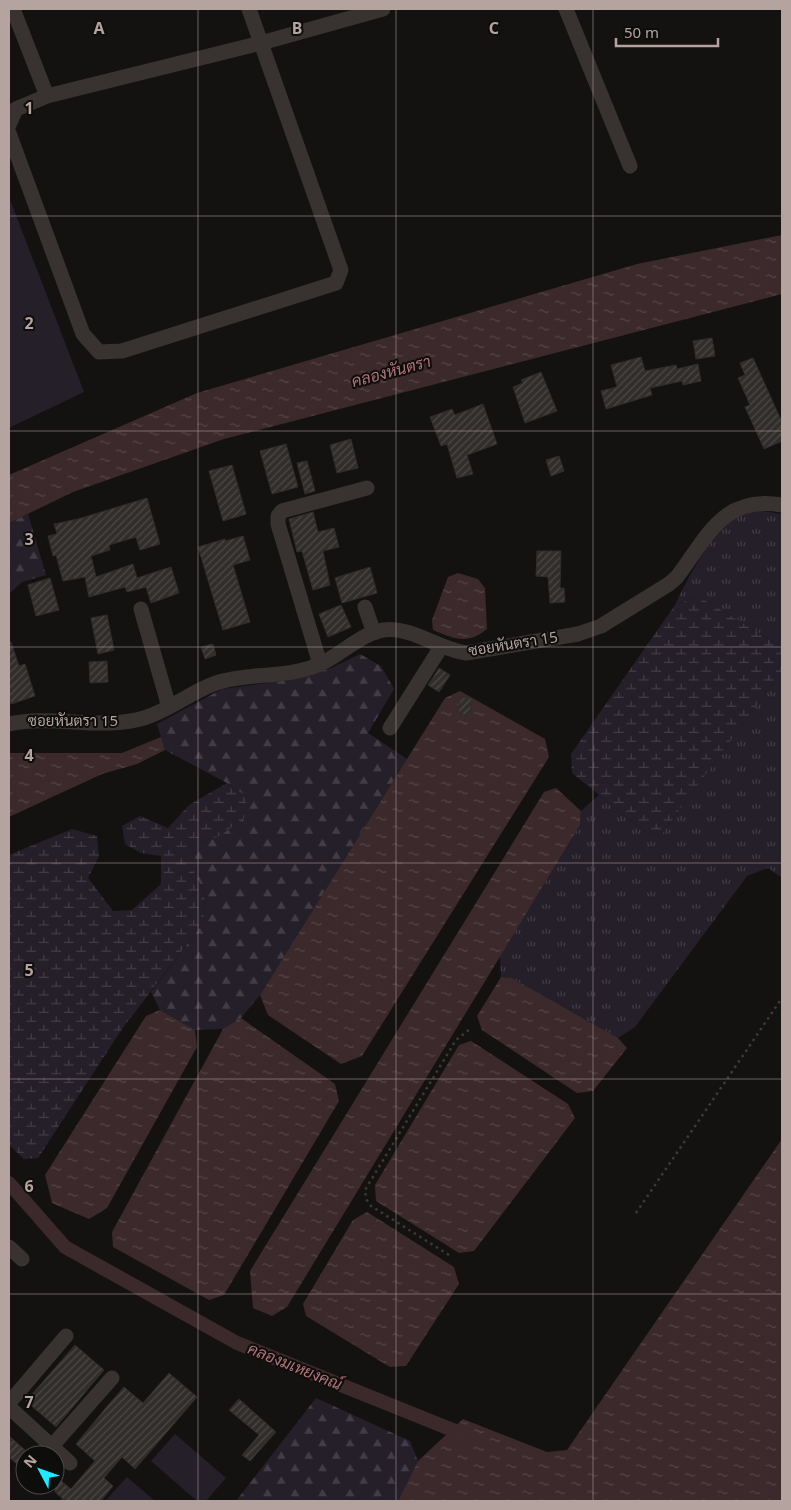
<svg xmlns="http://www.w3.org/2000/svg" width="791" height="1510" viewBox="0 0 791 1510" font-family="'Noto Sans',Sarabun,sans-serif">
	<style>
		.grass { fill: url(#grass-tufts) }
		.forest { fill: url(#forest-firs) }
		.wetland { fill: url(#wetland-marsh) }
		.green { fill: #241f29 }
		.water { fill: url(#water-ripples) }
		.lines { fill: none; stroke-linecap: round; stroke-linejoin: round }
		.canal { stroke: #3c292b; stroke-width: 14 }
		.building { fill: url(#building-hatch); stroke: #2f2c2b }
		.path { stroke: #3f3837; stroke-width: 2.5; stroke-dasharray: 2.5 4; stroke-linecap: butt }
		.minor { stroke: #383331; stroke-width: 15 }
		.grid { fill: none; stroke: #b5a3a0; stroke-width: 1; stroke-opacity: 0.55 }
		.labels { text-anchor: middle; stroke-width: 4; stroke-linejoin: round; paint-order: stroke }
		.street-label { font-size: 15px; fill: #b5a3a0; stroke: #0d0d0c }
		.water-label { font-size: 16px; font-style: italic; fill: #b4737a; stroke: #0d0d0c }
		.grid-label { font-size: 16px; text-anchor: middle; font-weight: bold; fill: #b5a3a0; stroke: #0d0d0c; stroke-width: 4; stroke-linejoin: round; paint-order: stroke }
	</style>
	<defs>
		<pattern id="grass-tufts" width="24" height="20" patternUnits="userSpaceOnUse" patternTransform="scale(1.25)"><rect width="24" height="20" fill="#241f29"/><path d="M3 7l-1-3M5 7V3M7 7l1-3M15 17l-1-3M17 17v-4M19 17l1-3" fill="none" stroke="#423c45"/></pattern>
		<pattern id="forest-firs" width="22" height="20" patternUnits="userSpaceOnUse" patternTransform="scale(1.25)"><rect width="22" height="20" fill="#241f29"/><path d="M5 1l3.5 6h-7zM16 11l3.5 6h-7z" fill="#423c45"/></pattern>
		<pattern id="wetland-marsh" width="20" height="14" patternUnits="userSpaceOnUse" patternTransform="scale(1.25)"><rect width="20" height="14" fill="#241f29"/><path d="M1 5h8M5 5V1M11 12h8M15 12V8" fill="none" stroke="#423c45"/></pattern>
		<pattern id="water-ripples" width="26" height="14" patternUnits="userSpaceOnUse" patternTransform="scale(1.25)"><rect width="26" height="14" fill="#3c292b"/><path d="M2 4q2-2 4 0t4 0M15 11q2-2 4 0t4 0" fill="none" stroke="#564546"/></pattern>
		<pattern id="building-hatch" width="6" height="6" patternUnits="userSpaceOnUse" patternTransform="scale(1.25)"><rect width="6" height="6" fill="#302d2b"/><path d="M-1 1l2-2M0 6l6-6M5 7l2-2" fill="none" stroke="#4c4846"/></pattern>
	</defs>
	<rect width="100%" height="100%" fill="#131211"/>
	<path class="grass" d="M755 510 782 514V647L698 596 675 605C686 581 714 529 736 515 741 512 749 511 755 510Z
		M782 671V878L768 868 747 876 635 1027 618 1038 512 978 501 977 500 956 580 825 581 811 599 795 646 833 662 834Z"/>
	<path class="forest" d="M28 514 46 575 22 582 9 594V523Z
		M360 654 381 666 394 689 368 733 407 759 260 995 241 1018 223 1029 195 1030 160 1010 151 992 204 922 205 893 185 857 191 846 220 836 247 797 227 783 165 750 157 724 222 689 297 679 331 668Z
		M316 1398 410 1441 418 1461 398 1501H236Z"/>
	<path class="wetland" d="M698 596 782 647V671L662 834 646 833 572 773 571 754 675 605Z
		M227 783 247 797 244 818 220 836 191 846 186 857 205 893 204 922 122 1029 38 1158 24 1159 9 1145V855L72 829 97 836 99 856 88 878 113 911 132 910 161 884V856L141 853 125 844 122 826 140 816 168 828 189 805Z"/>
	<path class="green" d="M9 197 84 392 9 428Z
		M175 1434 226 1478 206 1501H197L151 1461Z
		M127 1477 155 1501H105Z"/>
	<path class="water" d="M782 235V294L224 439 73 492 9 523V475L197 393 637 264Z
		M458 573 478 579 485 588 487 629C468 645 454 639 433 630L432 620 448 577Z
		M460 691 545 739 549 757 362 1056 341 1064 268 1015 260 995 445 698Z
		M161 737 165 750 137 764 102 774 9 817V753H122Z
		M556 788 581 811 580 825 287 1307 272 1316 253 1308 250 1271 544 792Z
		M501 977 512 978 618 1038 627 1048 593 1091 577 1093 482 1030 477 1016Z
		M160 1010 195 1030 197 1047 107 1208 89 1219 52 1203 45 1175 146 1016Z
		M241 1018 335 1084 339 1101 224 1295 209 1300 113 1247 112 1232 223 1029Z
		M471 1041 568 1104 575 1118 474 1251 459 1253 376 1201 375 1185 459 1045Z
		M782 1139V1501H398L418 1461 463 1419 547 1452 567 1450Z
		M367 1212 454 1267 459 1284 406 1366 390 1367 306 1316 303 1304 353 1220Z"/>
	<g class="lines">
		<path class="canal" d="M9 1183 65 1247 237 1343 470 1437"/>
	</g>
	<path class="building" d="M712 338 715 356 696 359 693 341Z
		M641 357 645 371 676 365 677 369 698 364 701 381 683 385 682 381 650 388 652 395 606 409 601 391 617 387 611 365Z
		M753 358 782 422V441L764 449 745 407 750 405 738 378 745 375 740 363Z
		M541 372 557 411 525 423 513 387 523 383 521 380Z
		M483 404 497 444 467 455 473 474 457 478 447 444 441 446 430 417 452 409 455 415Z
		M351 439 358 468 337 473 330 445Z
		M286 444 298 487 272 494 260 451Z
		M559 456 564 471 551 476 546 460Z
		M307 461 315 491 305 494 297 463Z
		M232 465 246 514 223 521 209 471Z
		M147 498 160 544 140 550 136 537 109 545 110 550 91 556 96 577 133 564 137 578 171 567 179 593 151 603 146 587 127 592 125 587 89 597 85 577 63 581 56 555 53 556 48 536 57 534 54 524 78 519Z
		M313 512 318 532 334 528 339 547 323 551 330 585 313 590 302 551 297 552 289 519Z
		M243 536 250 560 233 565 250 622 223 630 198 547 225 539V541Z
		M537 551H561L560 588H564L565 602 550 603 548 577 536 576Z
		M370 567 377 593 342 603 335 578Z
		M50 578 59 610 36 616 28 585Z
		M341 605 351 627 328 637 319 614Z
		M107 615 114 650 98 654 91 618Z
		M9 642H11L19 666 25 664 35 696 11 704 9 697Z
		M213 644 216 655 205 659 201 647Z
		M107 661 108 682 90 683 89 662Z
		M439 668 450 675 439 692 428 685Z
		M460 697 472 698 470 716 458 714Z
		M75 1345 104 1370 56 1427 26 1401Z
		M169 1373 197 1397 135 1469 122 1457 104 1478 113 1486 101 1501H60L63 1499 55 1492V1476L71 1489 95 1461 76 1444 109 1404 124 1387 143 1403Z
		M239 1399 276 1432 250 1461 242 1455 259 1435 229 1410Z
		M9 1436 25 1450V1471L9 1457Z"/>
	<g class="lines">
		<path class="path" d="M636 1213 782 998
			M449 1255 371 1206 366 1199 365 1190 456 1040 470 1029"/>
		<path class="minor" d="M13 9 47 96
			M566 9 630 166
			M9 125 16 109 47 96 261 43 383 9
			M9 133 83 334 99 352 122 351 336 283 341 270 249 9
			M365 607 374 633
			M141 609 169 707
			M320 664 278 524V516L282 511 367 488
			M9 724C54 714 100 731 144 718 171 710 193 690 219 682 252 672 287 679 320 664 341 655 360 634 383 630 411 626 438 649 466 653L578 634 601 626 669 584 677 577C708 536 723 495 782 505
			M390 728 441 647
			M9 1247 22 1259
			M9 1403 66 1336
			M9 1407 70 1463
			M52 1446 112 1378"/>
	</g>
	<path class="grid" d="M198 9V1501M396 9V1501M593 9V1501M9 216H782M9 431H782M9 647H782M9 863H782M9 1079H782M9 1294H782"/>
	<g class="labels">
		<g class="street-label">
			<text transform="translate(513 644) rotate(-9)" y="5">ซอยหันตรา 15</text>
			<text x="73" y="726">ซอยหันตรา 15</text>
		</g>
		<g class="water-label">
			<text transform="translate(391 371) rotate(-15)" y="6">คลองหันตรา</text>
			<text transform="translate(295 1366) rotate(22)" y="6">คลองมเหยงคณ์</text>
		</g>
	</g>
	<g class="grid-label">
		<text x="99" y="34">A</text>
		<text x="297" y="34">B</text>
		<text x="494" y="34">C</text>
		<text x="29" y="114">1</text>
		<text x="29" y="329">2</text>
		<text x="29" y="545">3</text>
		<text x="29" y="761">4</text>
		<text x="29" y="976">5</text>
		<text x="29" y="1192">6</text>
		<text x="29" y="1408">7</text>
	</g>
	<rect width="791" height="1510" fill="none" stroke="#b5a3a0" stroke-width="20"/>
	<g transform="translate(40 1470) rotate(311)"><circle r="24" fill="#0d0d0c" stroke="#504947"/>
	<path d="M0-4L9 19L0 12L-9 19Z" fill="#1cebff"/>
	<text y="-8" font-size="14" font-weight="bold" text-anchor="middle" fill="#b5a3a0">N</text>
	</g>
	<path d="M616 38v8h102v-8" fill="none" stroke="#b5a3a0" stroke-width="2.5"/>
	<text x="624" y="38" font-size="15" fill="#b5a3a0" stroke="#0d0d0c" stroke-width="4" paint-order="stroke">50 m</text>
</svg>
